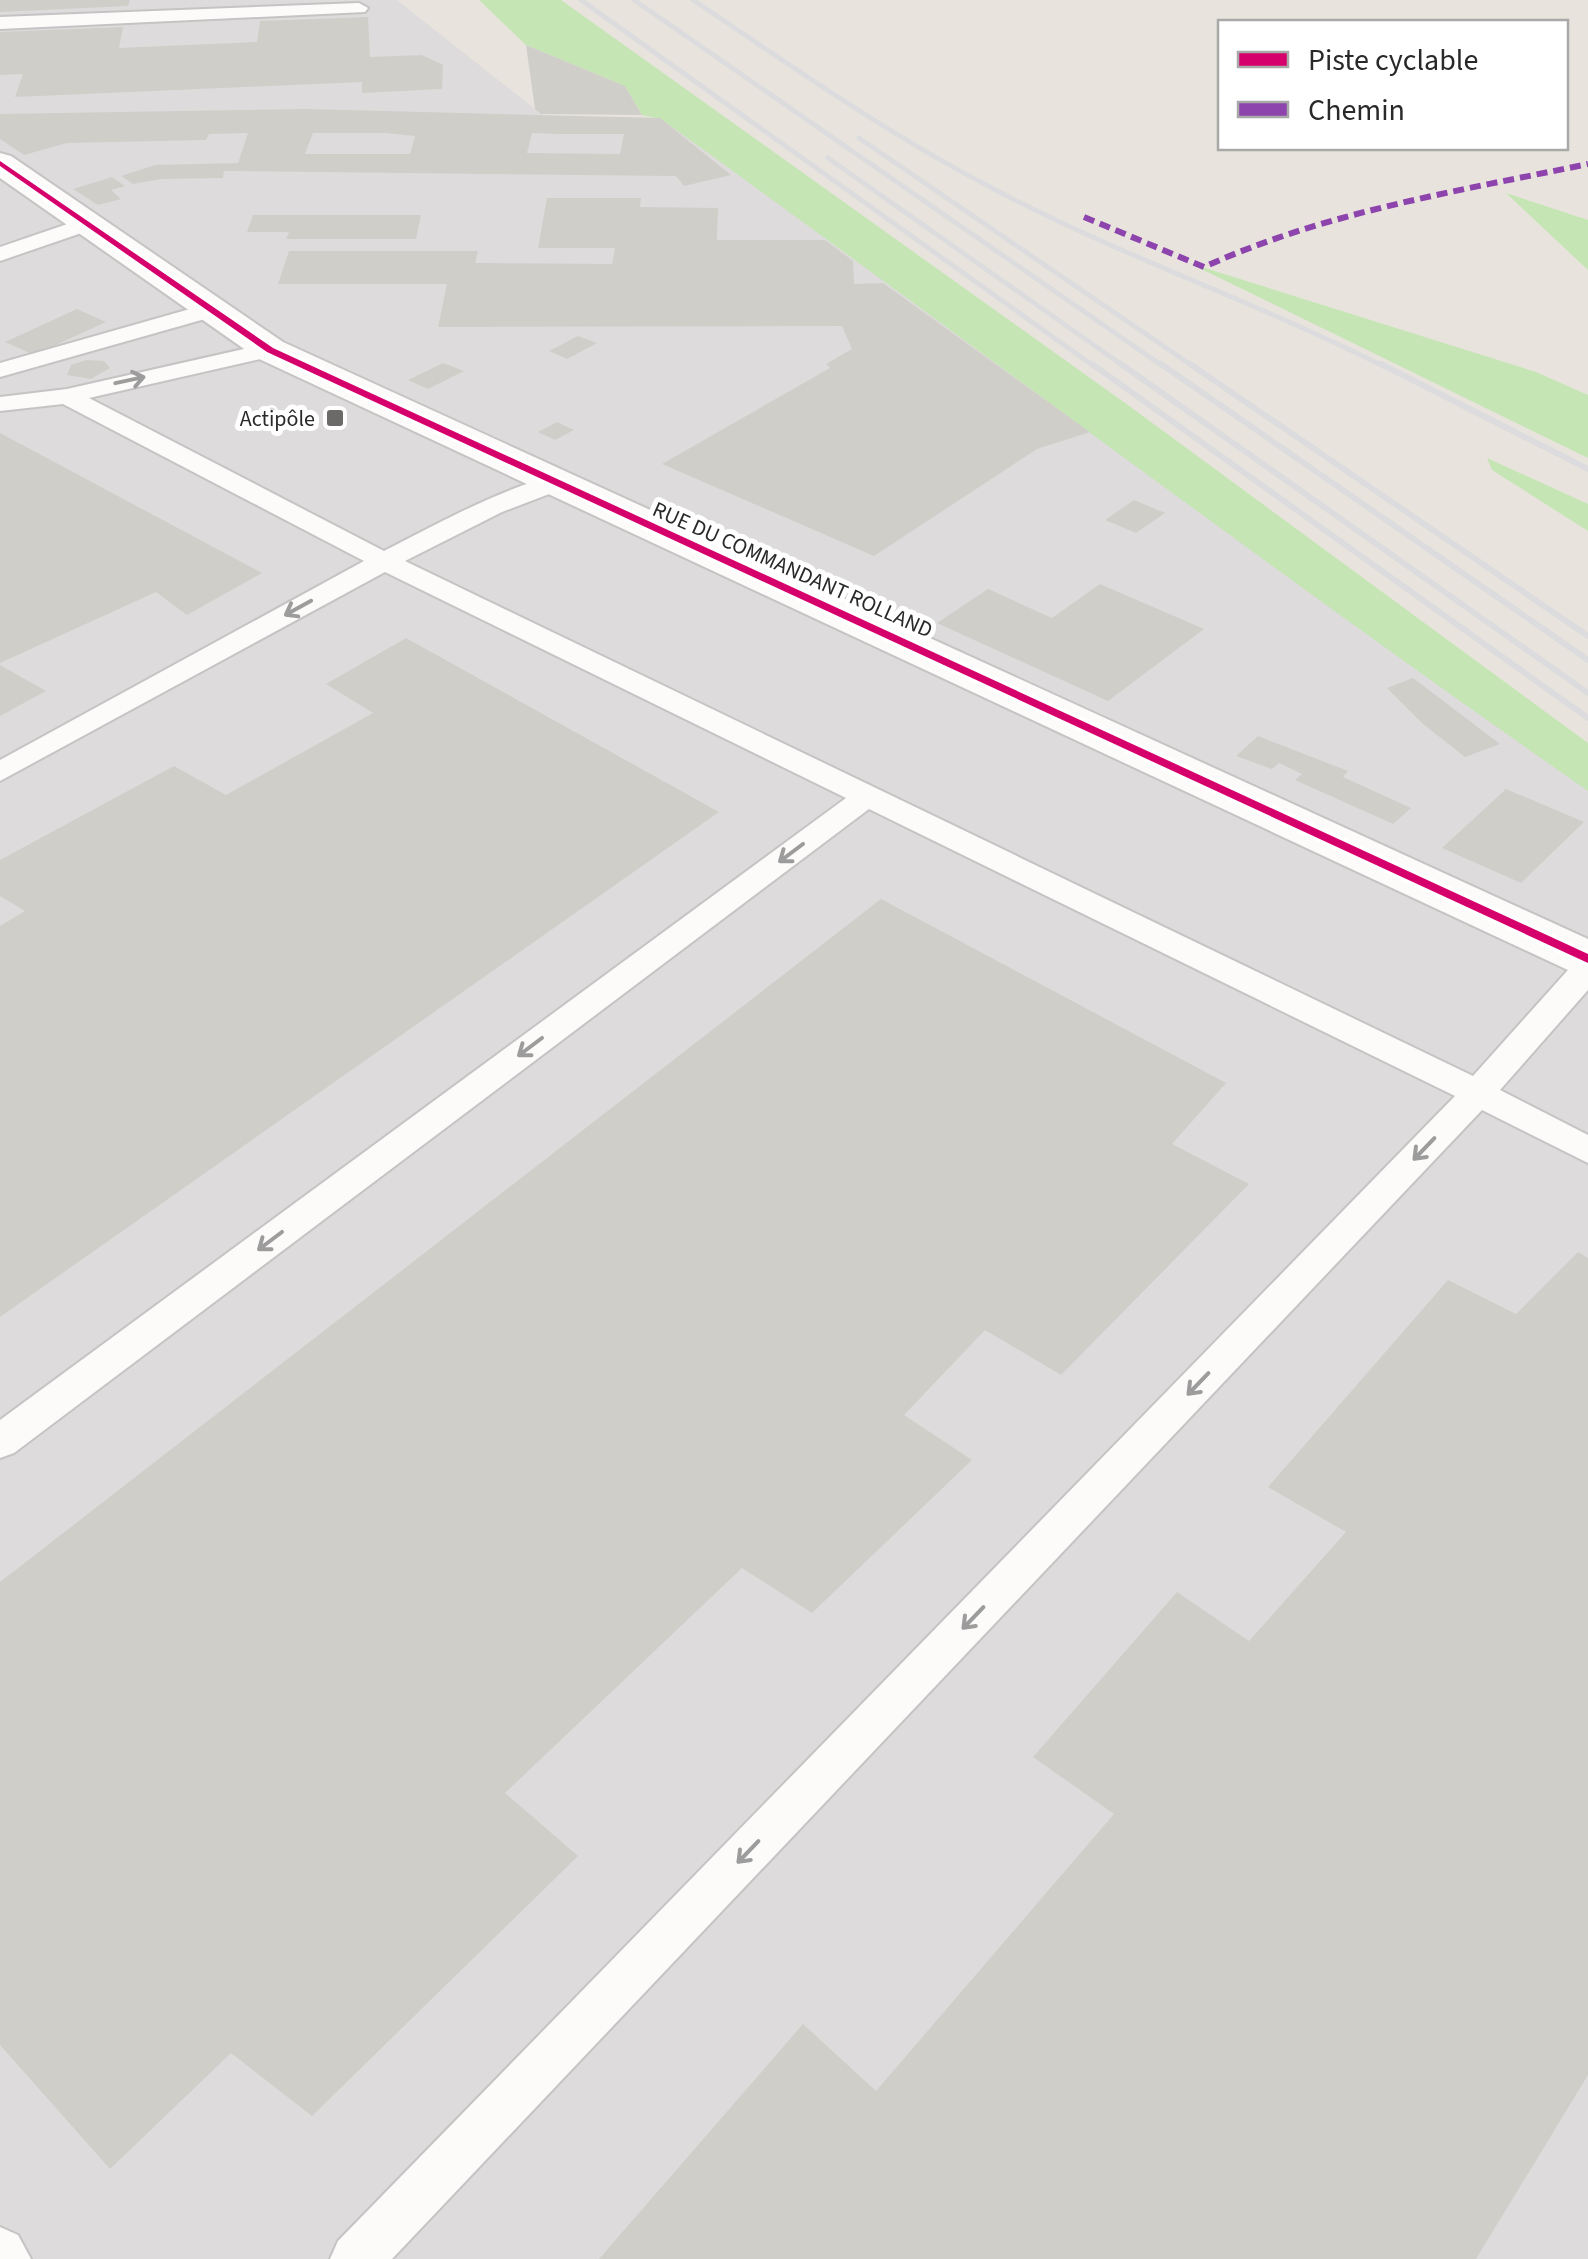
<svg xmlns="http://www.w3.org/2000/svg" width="1588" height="2259" viewBox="0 0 1588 2259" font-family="'Source Sans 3',sans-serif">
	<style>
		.industrial { fill: #dedbdc }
		.green { fill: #c5e5b4 }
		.building { fill: #d0cec9; fill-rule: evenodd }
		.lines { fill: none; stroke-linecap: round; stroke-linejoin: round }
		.service-casing { stroke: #c5c3c3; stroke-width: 4 }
		.tertiary-casing { stroke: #c5c3c3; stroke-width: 4 }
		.service { fill: #fcfbfa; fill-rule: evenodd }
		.tertiary { fill: #fcfbfa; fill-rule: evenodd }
		.rail-far1 { stroke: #dcdcde; stroke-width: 5 }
		.rail { stroke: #dcdcde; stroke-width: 6 }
		.quiet { stroke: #8e44ad; stroke-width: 6; stroke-dasharray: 11 6; stroke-linecap: butt }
		.cycleway-casing { stroke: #fff; stroke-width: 7 }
		.cycleway { fill: #d6006c; fill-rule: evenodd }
		.oneway { stroke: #9d9c9c }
		.poi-dot { fill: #6c6a68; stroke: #fff; stroke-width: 4 }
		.labels { text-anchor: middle; stroke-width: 10; stroke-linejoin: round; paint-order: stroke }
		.far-poi-label { font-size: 22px; fill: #292929; stroke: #fff; text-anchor: end }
		.far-street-label { font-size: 22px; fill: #292929; stroke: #fff }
	</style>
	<rect width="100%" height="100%" fill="#e8e4dd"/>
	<path class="industrial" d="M0 0H397L544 116 661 118 1588 744V2259H0Z"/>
	<path class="green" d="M479 0H561L1132 408 1588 743V791C1275 573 970 342 661 119L642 115 625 86 526 45Z
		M1506 193 1588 220V270Z
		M1189 263 1536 372 1588 395V458Z
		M1487 458 1588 504V531L1492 470Z"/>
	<path class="building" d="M0 0H130L128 6 0 12Z
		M368 17 370 57 422 55 443 65 442 89 362 93V82L15 97 23 74 0 75V32L123 27 119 48 257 42 260 21Z
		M526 45 625 86 642 115 541 114 535 109Z
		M306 109 660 118 731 175 684 186 676 176 224 171 223 178 161 179 133 184 121 176 155 165 238 163 248 133 209 134 206 140 67 143 24 155 0 139V114ZM313 133H386L415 136 410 154H305ZM532 133 560 134H624L620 154 527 153Z
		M112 177 125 186 111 190 121 199 98 205 73 189Z
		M547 198H641L640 207 718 208 717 240H825L853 261 854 284 883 283 1090 432 1037 449 874 556 662 464 830 368 826 364 852 349 842 326 438 327 447 284H278L289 251H478L475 263 612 264 615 248H538Z
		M253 215H421L416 239H286L289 232H247Z
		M77 309 106 322 34 355 5 342Z
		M578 336 597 343 567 359 549 351Z
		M87 360 104 361 110 368 91 379 67 375 71 365Z
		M443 363 464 371 428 389 408 380Z
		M557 422 574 430 555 440 538 432Z
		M0 433 262 573 187 615 156 592 0 663Z
		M1134 500 1165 513 1136 533 1105 520Z
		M1100 584 1204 629 1108 701 937 623 988 589 1052 618Z
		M406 638 719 812 0 1317V926L25 911 0 896V860L174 766 226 795 373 713 326 684Z
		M0 665 46 691 0 716Z
		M1413 678 1500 744 1465 757 1423 724 1387 688Z
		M1258 736 1348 771 1343 777 1411 808 1393 824 1295 780 1302 774 1279 763 1272 769 1236 756Z
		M1506 789 1584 822 1521 883 1442 848Z
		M881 899 1226 1083 1172 1144 1249 1184 1061 1375 985 1330 904 1415 972 1460 812 1613 742 1568 505 1793 578 1856 312 2116 231 2053 110 2169 0 2045V1582Z
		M1578 1252 1588 1258V2075L1476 2259H599L803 2024 876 2091 1114 1814 1033 1757 1177 1592 1249 1641 1346 1532 1268 1487 1448 1280 1516 1314Z"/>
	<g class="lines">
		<defs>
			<path id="service" d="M359 3 368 8 365 12 0 29V17Z
				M85 218 96 224 93 229 0 261V247Z
				M211 303 219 305 222 310 219 315 0 377V363Z
				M270 343 278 345 282 350 278 355 89 398 384 551C418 534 533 470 565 478L569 483 565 488 502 512 405 561 1473 1076 1576 961 1588 958V990L1500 1090 1588 1135V1163L1482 1110 392 2259H330L338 2241 1455 1096 869 809 14 1453 0 1458V1420L846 798 385 572 0 781V760L364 561 63 404 0 411V397L67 389Z
				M0 2227 18 2235 31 2259H0Z"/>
			<path id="tertiary" d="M0 153 11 156 283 342 1588 939V976L1570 971 257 358 0 178Z"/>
		</defs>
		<use href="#service" class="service-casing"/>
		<use href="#tertiary" class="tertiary-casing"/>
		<use href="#service" class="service"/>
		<use href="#tertiary" class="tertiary"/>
		<path class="rail-far1" d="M581 0 1095 367
			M634 0 1164 367
			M693 0C790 65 886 133 990 187 1118 255 1256 302 1385 367
			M859 138 1194 367
			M828 158 1125 367"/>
		<path class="rail" d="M1092 364 1588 718
			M1121 364 1588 693
			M1161 364 1588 660
			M1190 364 1588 636
			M1381 364 1588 469"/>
		<path class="quiet" d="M1084 217 1204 267C1325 212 1458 191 1588 164"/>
		<defs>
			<path id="cycleway" d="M0 161 273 348 1588 954V963L267 352 0 166Z"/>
		</defs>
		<use href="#cycleway" class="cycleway-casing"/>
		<use href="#cycleway" class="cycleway"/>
	</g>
	<defs><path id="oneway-shaft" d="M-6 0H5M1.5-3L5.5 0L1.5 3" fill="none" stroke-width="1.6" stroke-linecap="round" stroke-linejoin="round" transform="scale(2.5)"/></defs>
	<g class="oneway">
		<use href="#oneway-shaft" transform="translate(130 380) rotate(-12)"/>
		<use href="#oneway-shaft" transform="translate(298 608) rotate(151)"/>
		<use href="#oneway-shaft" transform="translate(791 853) rotate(143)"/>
		<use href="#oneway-shaft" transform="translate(530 1047) rotate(143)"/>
		<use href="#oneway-shaft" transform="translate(1424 1149) rotate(134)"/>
		<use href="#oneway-shaft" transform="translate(270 1241) rotate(143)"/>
		<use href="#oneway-shaft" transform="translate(1198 1384) rotate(134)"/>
		<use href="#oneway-shaft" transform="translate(973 1618) rotate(134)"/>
		<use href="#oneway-shaft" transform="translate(748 1852) rotate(134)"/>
	</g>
	<rect class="poi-dot" x="325" y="408" width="20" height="20" rx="5"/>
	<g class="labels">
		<g class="far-poi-label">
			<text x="315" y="426">Actipôle</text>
		</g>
		<g class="far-street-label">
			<text transform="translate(793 569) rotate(24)" y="8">RUE DU COMMANDANT ROLLAND</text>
		</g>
	</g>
	<rect x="1218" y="20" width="350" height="130" fill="#ffffff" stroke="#a9a9a9" stroke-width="2.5"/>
	<rect x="1238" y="52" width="50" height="15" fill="#d6006c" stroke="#a9a9a9" stroke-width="2.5"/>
	<text x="1308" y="70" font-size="30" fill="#292929">Piste cyclable</text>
	<rect x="1238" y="102" width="50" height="15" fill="#8e44ad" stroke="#a9a9a9" stroke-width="2.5"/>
	<text x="1308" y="120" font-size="30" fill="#292929">Chemin</text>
</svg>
